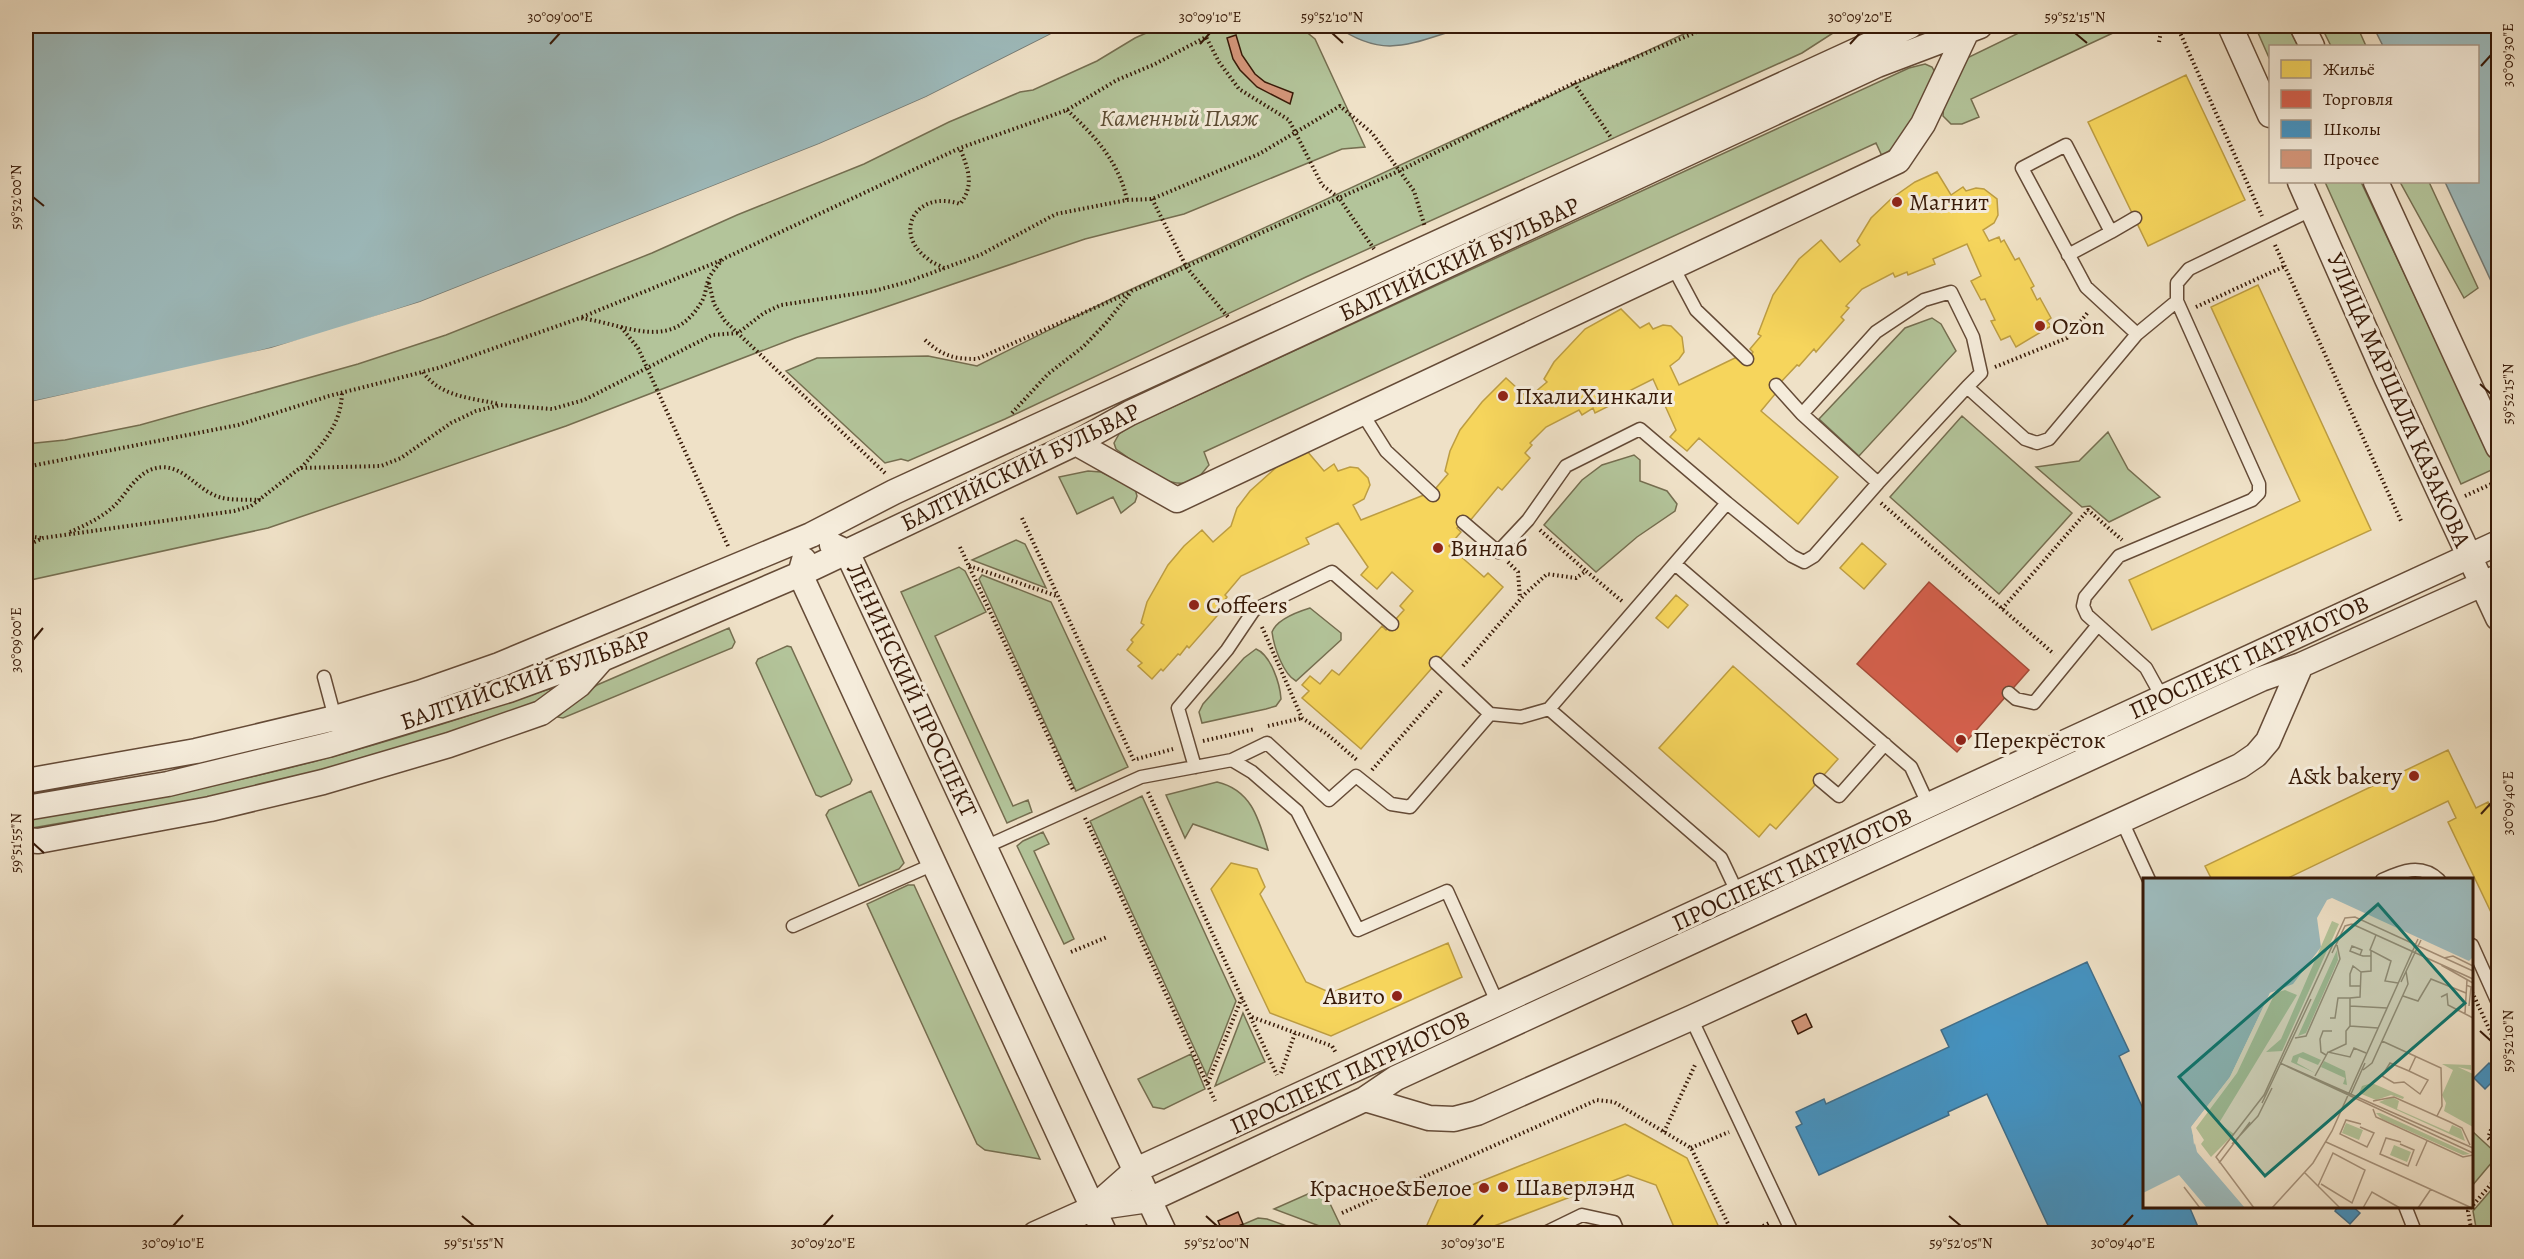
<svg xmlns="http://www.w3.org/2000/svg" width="2524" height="1259" viewBox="0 0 2524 1259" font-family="Alegreya,serif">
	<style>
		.green { fill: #b3c49a; stroke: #756e50; stroke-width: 1.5 }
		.water { fill: #9dbbbd; stroke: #747a74; stroke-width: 1.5 }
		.pier { fill: #efe1c7 }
		.homes { fill: #f6d55c; stroke: #bd9d42; stroke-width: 1.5 }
		.shops { fill: #d6604d; stroke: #a64b38; stroke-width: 1.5 }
		.schools { fill: #4393c3; stroke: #3f6e8b; stroke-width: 1.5 }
		.building { fill: #d4967a; stroke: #371907; stroke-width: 1.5 }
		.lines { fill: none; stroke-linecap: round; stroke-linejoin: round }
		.lane-casing { stroke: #654b37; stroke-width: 15 }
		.street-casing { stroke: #654b37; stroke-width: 27 }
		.path { stroke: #371907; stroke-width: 4; stroke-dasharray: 1.5 3; stroke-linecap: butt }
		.lane { stroke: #f5ecdb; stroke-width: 12 }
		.street { stroke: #f5ecdb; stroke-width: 24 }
		.ticks { fill: none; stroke: #371907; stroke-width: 2 }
		.poi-dot { fill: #8f2418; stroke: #f5ecdb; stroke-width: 2 }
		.labels { text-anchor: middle; stroke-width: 6; stroke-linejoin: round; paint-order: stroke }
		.park-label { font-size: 24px; font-style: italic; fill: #5c4c33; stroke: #f5ecdb }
		.poi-label { font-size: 24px; fill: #371907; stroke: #f5ecdb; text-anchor: start }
		.street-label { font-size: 24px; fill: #371907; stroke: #f5ecdb }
		.inset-road { fill: none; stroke: #a5917a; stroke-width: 1.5 }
		.view { fill: #0f766e; fill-opacity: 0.15; stroke: #0f766e; stroke-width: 3 }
		.inset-edge { fill: none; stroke: #371907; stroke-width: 3 }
		.neatline { fill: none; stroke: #371907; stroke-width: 2 }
		.ticks-label { font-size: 15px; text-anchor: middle; fill: #371907 }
	</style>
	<rect width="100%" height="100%" fill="#efe1c7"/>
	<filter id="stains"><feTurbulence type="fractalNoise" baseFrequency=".00333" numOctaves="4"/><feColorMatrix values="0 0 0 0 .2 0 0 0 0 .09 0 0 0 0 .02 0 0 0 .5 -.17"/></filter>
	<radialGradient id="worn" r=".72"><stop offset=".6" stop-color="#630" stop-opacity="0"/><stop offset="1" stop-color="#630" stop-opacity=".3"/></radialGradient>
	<path class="green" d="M1162 26H1299L1315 39 1365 147 1342 149 1184 214 1085 239 795 338 566 426 268 528 26 581V444L65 440 140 425 358 364 446 335 652 253 737 215 864 164 949 122 1020 92 1033 90 1097 61 1135 38Z
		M1701 26H1844L1802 53 1306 277 1005 419 908 461 901 459 885 463 786 371 817 358 928 356 977 366 1119 295Z
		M2033 26H2128L1971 99 1979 117 1962 124H1951L1943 116 1944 102 1967 58Z
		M2255 26H2288L2298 46H2270V60Z
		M2321 26H2357L2366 46H2331Z
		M1925 64 1932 67 1936 74 1934 84 1897 145 1882 156 1876 143 1204 452 1209 465C1205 469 1201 476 1196 479 1172 495 1135 462 1116 449L1114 443 1119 434 1131 426 1909 68Z
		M2325 182H2361L2496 468 2461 484Z
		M2400 182H2429L2478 288 2464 298Z
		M1932 318 1941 324 1956 351 1859 456 1819 419 1905 328Z
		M1962 416 2072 513 1999 594 1890 497Z
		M2108 432 2128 469 2160 497 2109 522 2090 506 2082 507 2036 467 2079 461Z
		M1634 455 1640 460V481L1667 491 1677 504 1675 511 1637 537 1596 572 1544 525 1582 480 1602 465Z
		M1088 471 1101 472 1135 489 1137 496 1135 502 1121 513 1113 497 1077 514 1059 477Z
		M1016 540 1025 544 1046 588 972 560Z
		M959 567 965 571 986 612 935 636 1013 806 1028 800 1032 812 1007 823 901 592Z
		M982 575 1051 602 1128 767 1076 791 979 579Z
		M1310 608 1341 633V640L1296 681C1283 674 1274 647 1272 632 1277 619 1297 612 1310 608Z
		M729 628 735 642 732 648 563 718 558 717 577 698 597 685Z
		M787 646 791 647 852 780 850 784 821 797 816 795 756 663 758 659Z
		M1256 649C1271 655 1280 684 1281 699L1276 706 1266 709 1202 723 1199 712 1203 704 1244 658Z
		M552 688 551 692 537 703 445 735 319 771 207 798 26 829V820C123 803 221 786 316 761 396 740 474 714 552 688Z
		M1217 782C1252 790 1259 820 1268 850L1193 824 1185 838 1166 795Z
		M871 791 904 863 899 869 859 886 826 815 829 810Z
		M1142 796 1236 1001 1207 1076 1090 821Z
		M1043 832 1049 844 1034 851 1074 939 1064 944 1017 846 1023 841Z
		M908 885H914L1040 1159 985 1150 977 1144 867 904Z
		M1243 1013 1265 1062 1215 1086Z
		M1191 1054 1205 1089 1164 1109 1153 1107 1138 1079Z
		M2472 1131 2498 1155 2472 1186Z
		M2498 1182V1233H2477L2473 1211Z
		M1319 1189 1324 1191 1344 1233H1338L1274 1209Z
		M1258 1218 1267 1219 1306 1233H1223Z"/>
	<path class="water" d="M26 26H1067L926 97 819 144 420 302 320 335 218 362 26 403Z
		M1336 26H1469C1414 41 1387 62 1336 26Z
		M2373 26H2498V296L2445 182H2478V46H2383Z"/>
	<path class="pier" d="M1067 26H1070L996 65 857 131 421 305 321 337 218 365 26 406V403L271 348 420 302 819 144 926 97Z"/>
	<path class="homes" d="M2186 75 2245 200 2148 246 2088 122Z
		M1937 172 1951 195 1963 187 1966 191 1976 188 1984 189 1997 199 1998 215 1994 223 1983 230 1989 241 1999 237 2001 242 2004 240 2015 260 2019 258 2034 286 2031 288 2037 300 2040 298 2051 318 2047 321 2051 326 2016 347 2010 336 2001 340 1991 321 1995 320 1985 299 1981 300 1971 281 1981 276 1967 244 1933 259 1935 264 1908 275 1907 272 1895 277 1893 273 1862 289 1846 306 1849 308 1841 317 1844 320 1816 352 1814 349 1799 366 1797 365 1781 382 1779 380 1772 390 1776 393 1761 411 1838 477 1798 524 1699 438 1687 451 1670 437 1676 430 1653 379 1619 396 1621 400 1595 413 1593 408 1582 415 1579 410 1546 427 1530 443 1532 445 1525 453 1530 458 1502 490 1498 487 1469 522 1466 519 1457 528 1461 532 1449 546 1484 577 1488 573 1503 587 1361 749 1302 698 1309 691 1302 685 1310 676 1320 684 1332 670 1339 675 1382 626 1386 630 1404 610 1400 606 1413 591 1392 572 1377 589 1361 575 1368 567 1338 523 1306 538 1309 544 1241 576 1225 595 1227 597 1220 606 1223 609 1189 648 1187 646 1180 655 1178 654 1163 671 1161 669 1152 679 1138 666 1142 663 1127 650 1133 642 1131 640 1144 625 1141 623 1147 602 1168 565 1184 546 1202 530 1213 542 1231 526 1237 508 1250 491 1279 465 1307 451 1324 471 1334 464 1338 471 1350 467 1358 468 1368 478 1370 485 1364 499 1353 505 1361 520 1424 495 1429 500 1438 490 1436 488 1448 474 1445 471 1450 451 1460 430 1482 402 1506 378 1528 398 1547 382 1544 379 1554 362 1585 329 1621 309 1640 328 1649 323 1653 329 1663 325 1671 326 1682 337 1684 352 1679 359 1670 366 1679 385 1737 357 1743 364 1753 352 1750 349 1761 336 1758 334 1773 295 1799 259 1821 240 1840 262 1860 245 1857 241 1871 218 1892 198 1915 182Z
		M2258 285 2371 530 2152 630 2129 580 2300 501 2211 307Z
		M1862 543 1886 564 1864 589 1840 568Z
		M1676 595 1688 605 1668 628 1656 618Z
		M1733 666 1838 759 1776 829 1770 824 1759 837 1659 748Z
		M2448 750 2476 808 2488 802 2498 824V927L2448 822 2456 818 2448 801 2284 880H2212L2205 866Z
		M1231 863 1257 869 1265 887 1260 894 1306 982 1331 993 1448 943 1462 977 1331 1036 1270 1013 1211 889Z
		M1625 1124 1687 1158 1722 1234H1677L1656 1185 1628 1175 1473 1234H1423L1439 1198Z"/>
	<path class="shops" d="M1929 582 2029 670 1957 752 1857 664Z"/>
	<path class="schools" d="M2087 962 2129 1051 2119 1056 2144 1111V1206H2189L2201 1234H2052L1987 1094 1948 1112 1949 1115 1819 1175 1796 1127 1802 1124 1796 1112 1824 1099 1826 1104 1949 1047 1941 1030Z
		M2489 1063 2498 1072V1076L2485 1089 2474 1078Z
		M2338 1206H2352L2360 1213 2350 1224 2335 1211Z"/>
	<path class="building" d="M1236 35 1242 55 1255 74 1265 82 1293 93 1290 104 1257 87 1240 70 1233 59 1227 38Z
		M1806 1014 1812 1027 1798 1034 1792 1021Z
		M1238 1212 1243 1224 1223 1233 1218 1221Z"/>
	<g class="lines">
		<defs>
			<path id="lane" d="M2111 232 2135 218
				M2068 255 2111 232 2066 145 2022 168 2086 287 2137 334
				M1673 267 1696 310 1747 359
				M1776 385 1802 414
				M1362 413 1386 451 1433 495
				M1878 483 1802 414 1876 332 1924 300 1951 292 1973 337 1981 373 1967 387
				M1463 522 1498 552 1528 520 1566 466 1640 429 1727 503
				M1675 564 1911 767 1929 806
				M1436 663 1490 714
				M324 677 335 718
				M2009 693 2016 699 2034 703 2098 625
				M2162 697 2146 668 2087 615 2083 606 2085 597 2119 556 2252 500 2259 493V484L2177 301V283L2189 269 2313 209
				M1232 760 1267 743 1329 800 1356 776 1391 804 1410 807 1490 714 1521 717 1549 709
				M1195 767 1178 708 1227 650 1254 610 1332 572 1392 624
				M1820 780 1839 796 1885 744
				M2121 819 2149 880
				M985 847 1141 777 1232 760 1252 772 1297 811 1358 930 1447 891 1498 1004
				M2382 880C2402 871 2421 863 2439 880
				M1738 894 1721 858 1549 709 1727 503 1792 556 1804 562 1814 556 1878 483 1967 387 2025 439 2037 443 2049 439 2137 334 2177 301
				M793 926 934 864
				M2472 945 2498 1003
				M1691 1018 1793 1234
				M2405 1206 2416 1234
				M1543 1234 1582 1215 1614 1222 1619 1234"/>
			<path id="street" d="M2230 26 2270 115
				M2302 26 2312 46
				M2300 182 2387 379 2498 618
				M2376 182 2498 447
				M1076 443 1177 500 1898 161 1923 124 1967 31
				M832 545 847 552 1165 1234
				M804 560 800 574 1105 1234
				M26 781 196 751 335 718 419 693 499 665 811 535 894 492 1910 26
				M26 808 168 784 328 745 509 690 558 672 602 659 800 574 1076 443 1130 413 1877 65 1980 26
				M26 840 38 841 210 809 323 782 449 745 541 713 579 685 602 659
				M1365 1099 1429 1118 1454 1119 1477 1113 1691 1018 2240 766 2256 755 2268 741 2301 665
				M1093 1208 1136 1170 2498 543
				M1035 1234 1093 1208 1149 1200 1365 1099 1396 1078 2261 679 2301 665 2498 577"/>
		</defs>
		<use href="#lane" class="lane-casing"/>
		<use href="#street" class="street-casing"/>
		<path class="path" d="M2177 26 2262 216
			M2159 42 2162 26
			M1574 83 1612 139
			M1067 110C1095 136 1119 162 1127 200
			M1152 199 1187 268 1228 317
			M2275 245 2402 523
			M944 268C939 265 932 263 928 259 891 232 917 189 960 204 975 185 968 169 960 148
			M709 283 714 304 725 321 885 473
			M2196 307 2285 266
			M582 317 722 260
			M621 327 638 348 728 546
			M925 340C943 356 953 359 977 359L1131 292
			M1995 367 2067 338 2089 311
			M423 372C440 397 472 398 499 404
			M1012 413 1048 374 1083 347 1106 323 1132 291 1399 171 1574 83 1711 26
			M26 467 238 425 329 396 438 368 580 318C626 324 672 354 702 301 706 294 706 285 709 278 712 272 718 265 723 259L960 148 1067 110 1117 80 1153 65 1206 37 1219 62 1239 89 1289 120 1322 185 1339 198 1374 249
			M301 468C322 444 341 426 342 393
			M2465 496 2498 481
			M1881 503 2054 654
			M1022 518 1135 763
			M1540 530 1586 571
			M70 532C86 525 105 516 117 503 127 492 136 476 150 470 180 458 194 489 219 497 231 501 248 499 261 500
			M26 536 42 538
			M26 546 43 538 234 511 251 506 300 468 381 466 401 458 451 423 476 411 500 405 552 409 584 400 712 335 738 333 764 313 781 305 874 291 907 282 980 255 1056 214 1127 200 1152 199 1259 154 1340 106 1372 133 1414 191 1425 227
			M960 547 1074 792
			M1508 562 1518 572 1520 598
			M969 566 1057 596
			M2002 609 2088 510 2122 540
			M1262 627 1302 718 1327 734 1358 761
			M1463 666 1525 594 1547 574 1576 578 1586 571 1623 602
			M1268 726 1302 718
			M1203 741 1255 729
			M1137 759 1173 749
			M1372 770 1442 690
			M1148 792 1277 1075
			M1085 818 1215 1101
			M1071 952 1107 937
			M2472 992 2498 1048
			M1252 1017 1332 1046 1336 1053
			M1281 1073 1295 1033
			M1208 1083 1242 997
			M1664 1132 1695 1065
			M2498 1137 2496 1145 2498 1148
			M2496 1145 2488 1138 2498 1110
			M1691 1148 1729 1132
			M1342 1213 1597 1100 1614 1102 1691 1148 1733 1234
			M1747 1234 1771 1222
			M2472 1234 2468 1211 2498 1176"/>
		<use href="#lane" class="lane"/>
		<use href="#street" class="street"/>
	</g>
	<path class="ticks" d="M1332 33 1343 43M2075 33 2087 43M550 44 560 33M1200 44 1210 33M1850 44 1860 33M2481 66 2491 55M33 197 44 206M2480 384 2491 394M33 640 43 628M2481 814 2491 803M33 843 44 853M2480 1031 2491 1041M462 1216 474 1226M1206 1216 1217 1226M1949 1216 1961 1226M173 1226 183 1215M823 1226 833 1215M1473 1226 1483 1215M2123 1226 2133 1215"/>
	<g class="poi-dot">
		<circle cx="1897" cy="202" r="6"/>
		<circle cx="2040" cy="326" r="6"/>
		<circle cx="1503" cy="396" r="6"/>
		<circle cx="1438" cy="548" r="6"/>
		<circle cx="1194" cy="605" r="6"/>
		<circle cx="1961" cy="740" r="6"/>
		<circle cx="2414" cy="776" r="6"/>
		<circle cx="1397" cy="996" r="6"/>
		<circle cx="1503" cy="1187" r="6"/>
		<circle cx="1484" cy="1188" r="6"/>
	</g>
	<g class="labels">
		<g class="park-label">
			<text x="1179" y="126">Каменный Пляж</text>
		</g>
		<g class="poi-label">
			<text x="1909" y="210">Магнит</text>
			<text x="2052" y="334">Ozon</text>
			<text x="1515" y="404">ПхалиХинкали</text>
			<text x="1450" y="556">Винлаб</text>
			<text x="1206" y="613">Coffeers</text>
			<text x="1973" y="748">Перекрёсток</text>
			<text x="2402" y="784" text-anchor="end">A&amp;k bakery</text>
			<text x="1385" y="1004" text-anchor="end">Авито</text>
			<text x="1515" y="1195">Шаверлэнд</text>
			<text x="1472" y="1196" text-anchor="end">Красное&amp;Белое</text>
		</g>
		<g class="street-label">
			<text transform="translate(1459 259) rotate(-25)" y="8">БАЛТИЙСКИЙ БУЛЬВАР</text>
			<text transform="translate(2399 400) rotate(66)" y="8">УЛИЦА МАРШАЛА КАЗАКОВА</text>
			<text transform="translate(1020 467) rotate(-26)" y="8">БАЛТИЙСКИЙ БУЛЬВАР</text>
			<text transform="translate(2249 657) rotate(-25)" y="8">ПРОСПЕКТ ПАТРИОТОВ</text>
			<text transform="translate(525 680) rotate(-19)" y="8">БАЛТИЙСКИЙ БУЛЬВАР</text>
			<text transform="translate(912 690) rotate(65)" y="8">ЛЕНИНСКИЙ ПРОСПЕКТ</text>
			<text transform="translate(1792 869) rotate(-25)" y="8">ПРОСПЕКТ ПАТРИОТОВ</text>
			<text transform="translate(1350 1072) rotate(-25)" y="8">ПРОСПЕКТ ПАТРИОТОВ</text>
		</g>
	</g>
	<g transform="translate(2143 878)">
		<rect width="330" height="330" fill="#efe1c7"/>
		<path d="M189 43 196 46 139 173 123 174 138 161ZM194 72 195 82 163 155 155 158ZM142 112 154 117 76 245 91 256 68 279 58 266 61 262 53 250 94 195 132 115ZM160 174 178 182 175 187 156 179 154 185 172 195 148 184 150 178ZM181 183 202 193 204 207 200 206 202 200 178 189ZM299 186 328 187V192L315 189 330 196V249L301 233 303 225 299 217 310 192ZM229 205 261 219 260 221 248 217 233 222 216 215 219 208ZM249 219 256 223 254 231 306 254 309 247 318 251 322 263 236 224ZM233 235H237L327 276 320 277 239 241ZM203 245 220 252 216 262 199 255ZM251 267 268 274 264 284 247 277Z" fill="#b3c49a"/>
		<path d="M0 0H330V79L326 83 189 20 184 22 174 40 178 69 150 106 127 115 87 199 48 249 54 274 102 330H64L36 297 0 315Z" fill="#9dbbbd"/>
		<path d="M145 109 130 116 89 201 52 249 54 260 51 267 49 248 87 199 127 115Z" fill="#efe1c7"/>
		<path class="inset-road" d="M209 46 330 101M233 57 227 72 248 83 242 103 255 105M228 73V93L218 94 217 119 207 120V148L235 150M189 75 202 48 209 46M217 77 219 72 209 68 207 73 217 77 220 78H228M301 80 310 78 330 88M298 87 330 105M258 104 278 62M323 107 328 109 326 128M217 108H207V96L210 88 218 94M260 118 275 123 288 101 323 115M298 119 304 116 305 127 330 140M207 128 244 130M322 135 324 102M187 140H192L195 120H207M152 160 163 158 197 81 194 67M239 163 298 190 299 228 294 238M186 174 203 166V153L207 148M183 177 178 174 177 161 180 153H189M220 192 229 185 265 106 263 93M266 193 285 202 277 216 261 204 251 205 239 198 247 185 266 193 273 178M172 198 185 174 207 179 211 170 223 175M208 216 222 185M230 223 251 219 307 244 319 250 327 267M119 225 168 121M230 231 233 239 320 279 330 277M217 249 231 255 224 269 197 256 203 242 218 246M183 264 329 330M89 266 115 238 129 210M257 266 271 272 265 288 237 276 243 260 258 264M330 270 137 185 330 275M76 285 107 244M273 288 284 263M162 295 197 330M175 308 190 275 222 292 209 325 178 306M41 309 57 330M111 330 73 279 121 217 202 40 212 39 330 93M129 330 170 285 189 253 275 61M220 330 229 314 257 330M275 330 288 311"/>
		<path class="view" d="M235 26 322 125 122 298 36 199Z"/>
		<rect width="330" height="330" class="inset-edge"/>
	</g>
	<rect width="2524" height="1259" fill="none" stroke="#efe1c7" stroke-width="66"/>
	<rect x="2269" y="45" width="210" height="138" fill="#f5ecdb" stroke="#a99886" stroke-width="1.5"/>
	<rect x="2281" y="60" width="30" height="18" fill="#f6d55c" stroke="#a99886" stroke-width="1.5"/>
	<text x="2323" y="75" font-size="18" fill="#371907">Жильё</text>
	<rect x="2281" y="90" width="30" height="18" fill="#d6604d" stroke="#a99886" stroke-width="1.5"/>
	<text x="2323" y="105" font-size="18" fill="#371907">Торговля</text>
	<rect x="2281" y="120" width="30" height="18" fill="#4393c3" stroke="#a99886" stroke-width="1.5"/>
	<text x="2323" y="135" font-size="18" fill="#371907">Школы</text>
	<rect x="2281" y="150" width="30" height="18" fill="#d4967a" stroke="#a99886" stroke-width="1.5"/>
	<text x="2323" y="165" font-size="18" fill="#371907">Прочее</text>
	<rect x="33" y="33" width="2458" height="1193" class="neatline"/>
	<g class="ticks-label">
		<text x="560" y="22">30°09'00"E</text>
		<text x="1210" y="22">30°09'10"E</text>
		<text x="1332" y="22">59°52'10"N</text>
		<text x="1860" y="22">30°09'20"E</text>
		<text x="2075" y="22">59°52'15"N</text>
		<text transform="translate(2508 55) rotate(-90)" y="5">30°09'30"E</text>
		<text transform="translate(16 197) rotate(-90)" y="5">59°52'00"N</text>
		<text transform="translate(2508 394) rotate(-90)" y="5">59°52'15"N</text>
		<text transform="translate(16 640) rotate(-90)" y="5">30°09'00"E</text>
		<text transform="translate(2508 803) rotate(-90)" y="5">30°09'40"E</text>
		<text transform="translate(16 843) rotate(-90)" y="5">59°51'55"N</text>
		<text transform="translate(2508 1041) rotate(-90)" y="5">59°52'10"N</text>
		<text x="173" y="1248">30°09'10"E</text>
		<text x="474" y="1248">59°51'55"N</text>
		<text x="823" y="1248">30°09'20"E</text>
		<text x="1217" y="1248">59°52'00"N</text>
		<text x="1473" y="1248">30°09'30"E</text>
		<text x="1961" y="1248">59°52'05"N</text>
		<text x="2123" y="1248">30°09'40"E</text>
	</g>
	<rect width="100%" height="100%" filter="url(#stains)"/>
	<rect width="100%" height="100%" fill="url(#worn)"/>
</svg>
